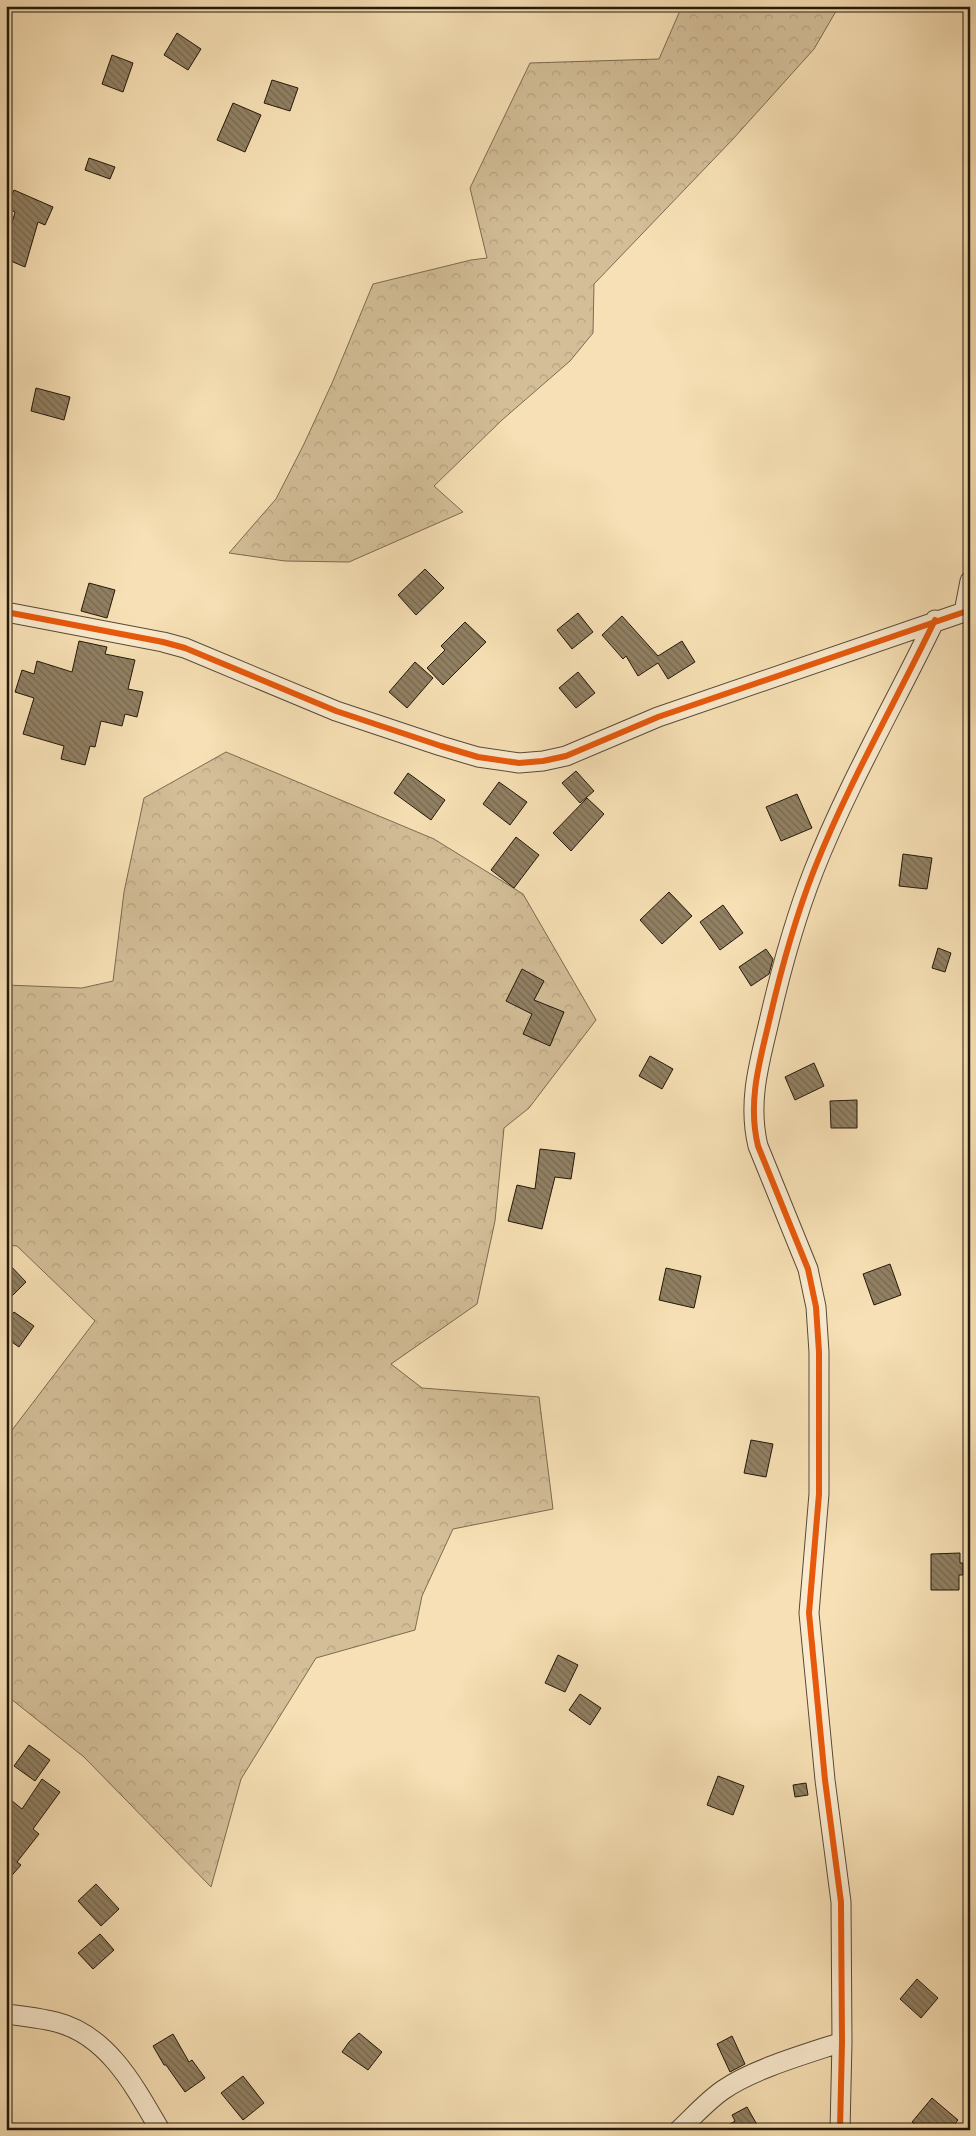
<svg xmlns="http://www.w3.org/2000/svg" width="976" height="2136" viewBox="0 0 976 2136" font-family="Vollkorn,serif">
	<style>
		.forest { fill: url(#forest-crowns); stroke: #7b6b51 }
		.building { fill: url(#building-back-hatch); stroke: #23180a }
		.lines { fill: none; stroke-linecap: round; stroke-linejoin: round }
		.street-casing { stroke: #584a35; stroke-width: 21 }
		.street { stroke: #faebcf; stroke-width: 19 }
		.cycleway-casing { stroke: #faebcf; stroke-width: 9 }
		.cycleway { stroke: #e8590c; stroke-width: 6 }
	</style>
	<defs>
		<pattern id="forest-crowns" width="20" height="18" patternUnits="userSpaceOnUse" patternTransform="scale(1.25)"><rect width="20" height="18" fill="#d3be98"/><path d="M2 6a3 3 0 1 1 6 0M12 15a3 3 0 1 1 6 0" fill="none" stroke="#b5a382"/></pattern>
		<pattern id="building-back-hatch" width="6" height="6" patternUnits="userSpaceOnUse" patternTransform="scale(1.25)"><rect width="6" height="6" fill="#918063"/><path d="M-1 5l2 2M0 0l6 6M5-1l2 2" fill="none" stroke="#766850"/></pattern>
	</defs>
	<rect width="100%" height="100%" fill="#f7e0b5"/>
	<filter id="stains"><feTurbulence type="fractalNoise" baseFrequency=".004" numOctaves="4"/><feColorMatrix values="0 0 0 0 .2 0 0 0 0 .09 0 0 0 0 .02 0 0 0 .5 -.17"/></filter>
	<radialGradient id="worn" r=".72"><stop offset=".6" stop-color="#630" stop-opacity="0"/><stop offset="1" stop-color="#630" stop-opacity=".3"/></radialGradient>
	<path class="forest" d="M682 6H839L814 49 733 139 594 284 593 333 570 361 502 420 434 486 463 512 349 562 285 561 229 553 276 499 304 444 333 381 373 284 471 260 487 258 470 188 530 63 659 59Z
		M226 752 434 839 523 894 596 1020 529 1108 504 1128 495 1221 477 1304 391 1364 422 1388 539 1397 553 1509 453 1529 422 1596 415 1630 316 1658 241 1779 211 1887 84 1757 6 1695V1438L95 1321 17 1246 6 1245V985L82 988 113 981 124 892 144 798Z"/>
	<path class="building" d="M177 33 201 49 188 70 164 55Z
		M112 55 133 63 123 92 102 84Z
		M272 80 298 88 290 111 264 103Z
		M233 103 261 115 245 152 217 140Z
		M89 158 115 167 110 179 85 170Z
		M14 190 53 207 45 225 38 222 25 267 6 259V245L15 212 6 208Z
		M36 388 70 397 64 420 31 411Z
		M425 569 444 588 416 615 398 595Z
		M89 583 115 590 107 618 81 611Z
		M578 613 593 632 572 649 557 630Z
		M622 616 658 656 682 641 695 662 668 679 658 663 638 676 626 656 623 659 602 635Z
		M465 622 486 642 443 685 427 668 445 650 441 646Z
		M79 641 107 647 105 654 135 660 128 689 143 692 137 717 125 714 122 726 101 721 95 747 90 746 85 765 61 759 64 746 23 734 34 698 15 692 22 670 34 674 37 661 72 672Z
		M415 662 433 678 407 708 389 692Z
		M578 672 595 693 576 708 559 688Z
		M576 771 594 791 580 803 562 783Z
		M408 773 445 800 431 820 394 793Z
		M499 782 527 802 510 825 483 804Z
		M797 794 812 828 781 841 766 807Z
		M587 798 604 814 571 851 553 833Z
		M516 837 539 855 514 888 491 870Z
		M903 854 932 858 927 889 899 886Z
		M669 892 692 916 662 944 640 920Z
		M723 905 743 933 720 950 700 922Z
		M938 948 951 953 945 972 932 968Z
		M766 949 773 959 769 974 751 986 739 967Z
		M522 969 544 981 534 1000 564 1012 550 1046 523 1034 532 1014 506 1001Z
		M650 1056 673 1069 662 1089 639 1076Z
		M814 1063 824 1086 795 1100 785 1077Z
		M857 1100V1128H831L830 1101Z
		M540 1149 575 1153 571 1179 555 1177 542 1229 508 1221 517 1185 535 1189Z
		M6 1261 26 1282 6 1302Z
		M890 1264 901 1295 874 1305 863 1274Z
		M666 1268 701 1276 694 1308 659 1300Z
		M14 1312 34 1326 19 1347 6 1338V1323Z
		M751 1440 773 1444 766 1477 744 1473Z
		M960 1553V1563H963V1575H959V1590H931V1554Z
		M558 1655 578 1665 565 1692 545 1683Z
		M580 1694 601 1708 590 1725 569 1710Z
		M29 1745 50 1760 35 1781 14 1766Z
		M718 1776 744 1786 733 1815 707 1805Z
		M42 1779 60 1792 33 1829 39 1834 17 1862 21 1865 6 1882V1796L22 1809Z
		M806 1783 808 1795 795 1797 793 1785Z
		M96 1884 119 1909 101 1926 78 1901Z
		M100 1934 114 1950 93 1969 78 1953Z
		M917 1979 938 1998 921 2018 900 1999Z
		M359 2033 382 2052 368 2070 342 2052 349 2042Z
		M173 2034 189 2062 192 2060 205 2078 185 2092 166 2065H164L153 2046Z
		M732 2036 745 2064 730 2072 717 2044Z
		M243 2076 264 2103 243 2120 221 2093Z
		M932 2098 958 2120 950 2130H921L912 2122Z
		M747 2107 760 2130H720L735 2121 732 2115Z"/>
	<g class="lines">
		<defs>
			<path id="street" d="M970 581 964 612H970
				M6 612 163 642 185 648 336 711 441 746 478 757 519 763 543 761 566 756 658 717 970 610
				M6 2014C23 2016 40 2018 56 2022 108 2035 135 2087 160 2130
				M679 2130C693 2117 707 2101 723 2090 753 2069 806 2054 842 2042
				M840 2130 842 2042 841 1902 825 1780 809 1613 819 1494V1352L816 1307 808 1269 758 1146C748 1105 758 1067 768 1026 780 973 794 921 814 870 848 784 895 703 935 620"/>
		</defs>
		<use href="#street" class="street-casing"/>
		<use href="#street" class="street"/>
		<defs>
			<path id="cycleway" d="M6 612 163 642 185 648 336 711 441 746 478 757 519 763 543 761 566 756 658 717 970 610
				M840 2130 842 2042 841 1902 825 1780 809 1613 819 1494V1352L816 1307 808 1269 758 1146C748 1105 758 1067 768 1026 780 973 794 921 814 870 848 784 895 703 935 620"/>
		</defs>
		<use href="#cycleway" class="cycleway-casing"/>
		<use href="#cycleway" class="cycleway"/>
	</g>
	<rect width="976" height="2136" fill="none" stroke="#f7e0b5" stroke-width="25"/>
	<rect x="8" y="8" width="961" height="2121" fill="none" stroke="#23180a" stroke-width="2.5"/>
	<rect x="12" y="12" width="951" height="2111" fill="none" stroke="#23180a"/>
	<rect width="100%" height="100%" filter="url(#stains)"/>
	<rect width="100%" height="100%" fill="url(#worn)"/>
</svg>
